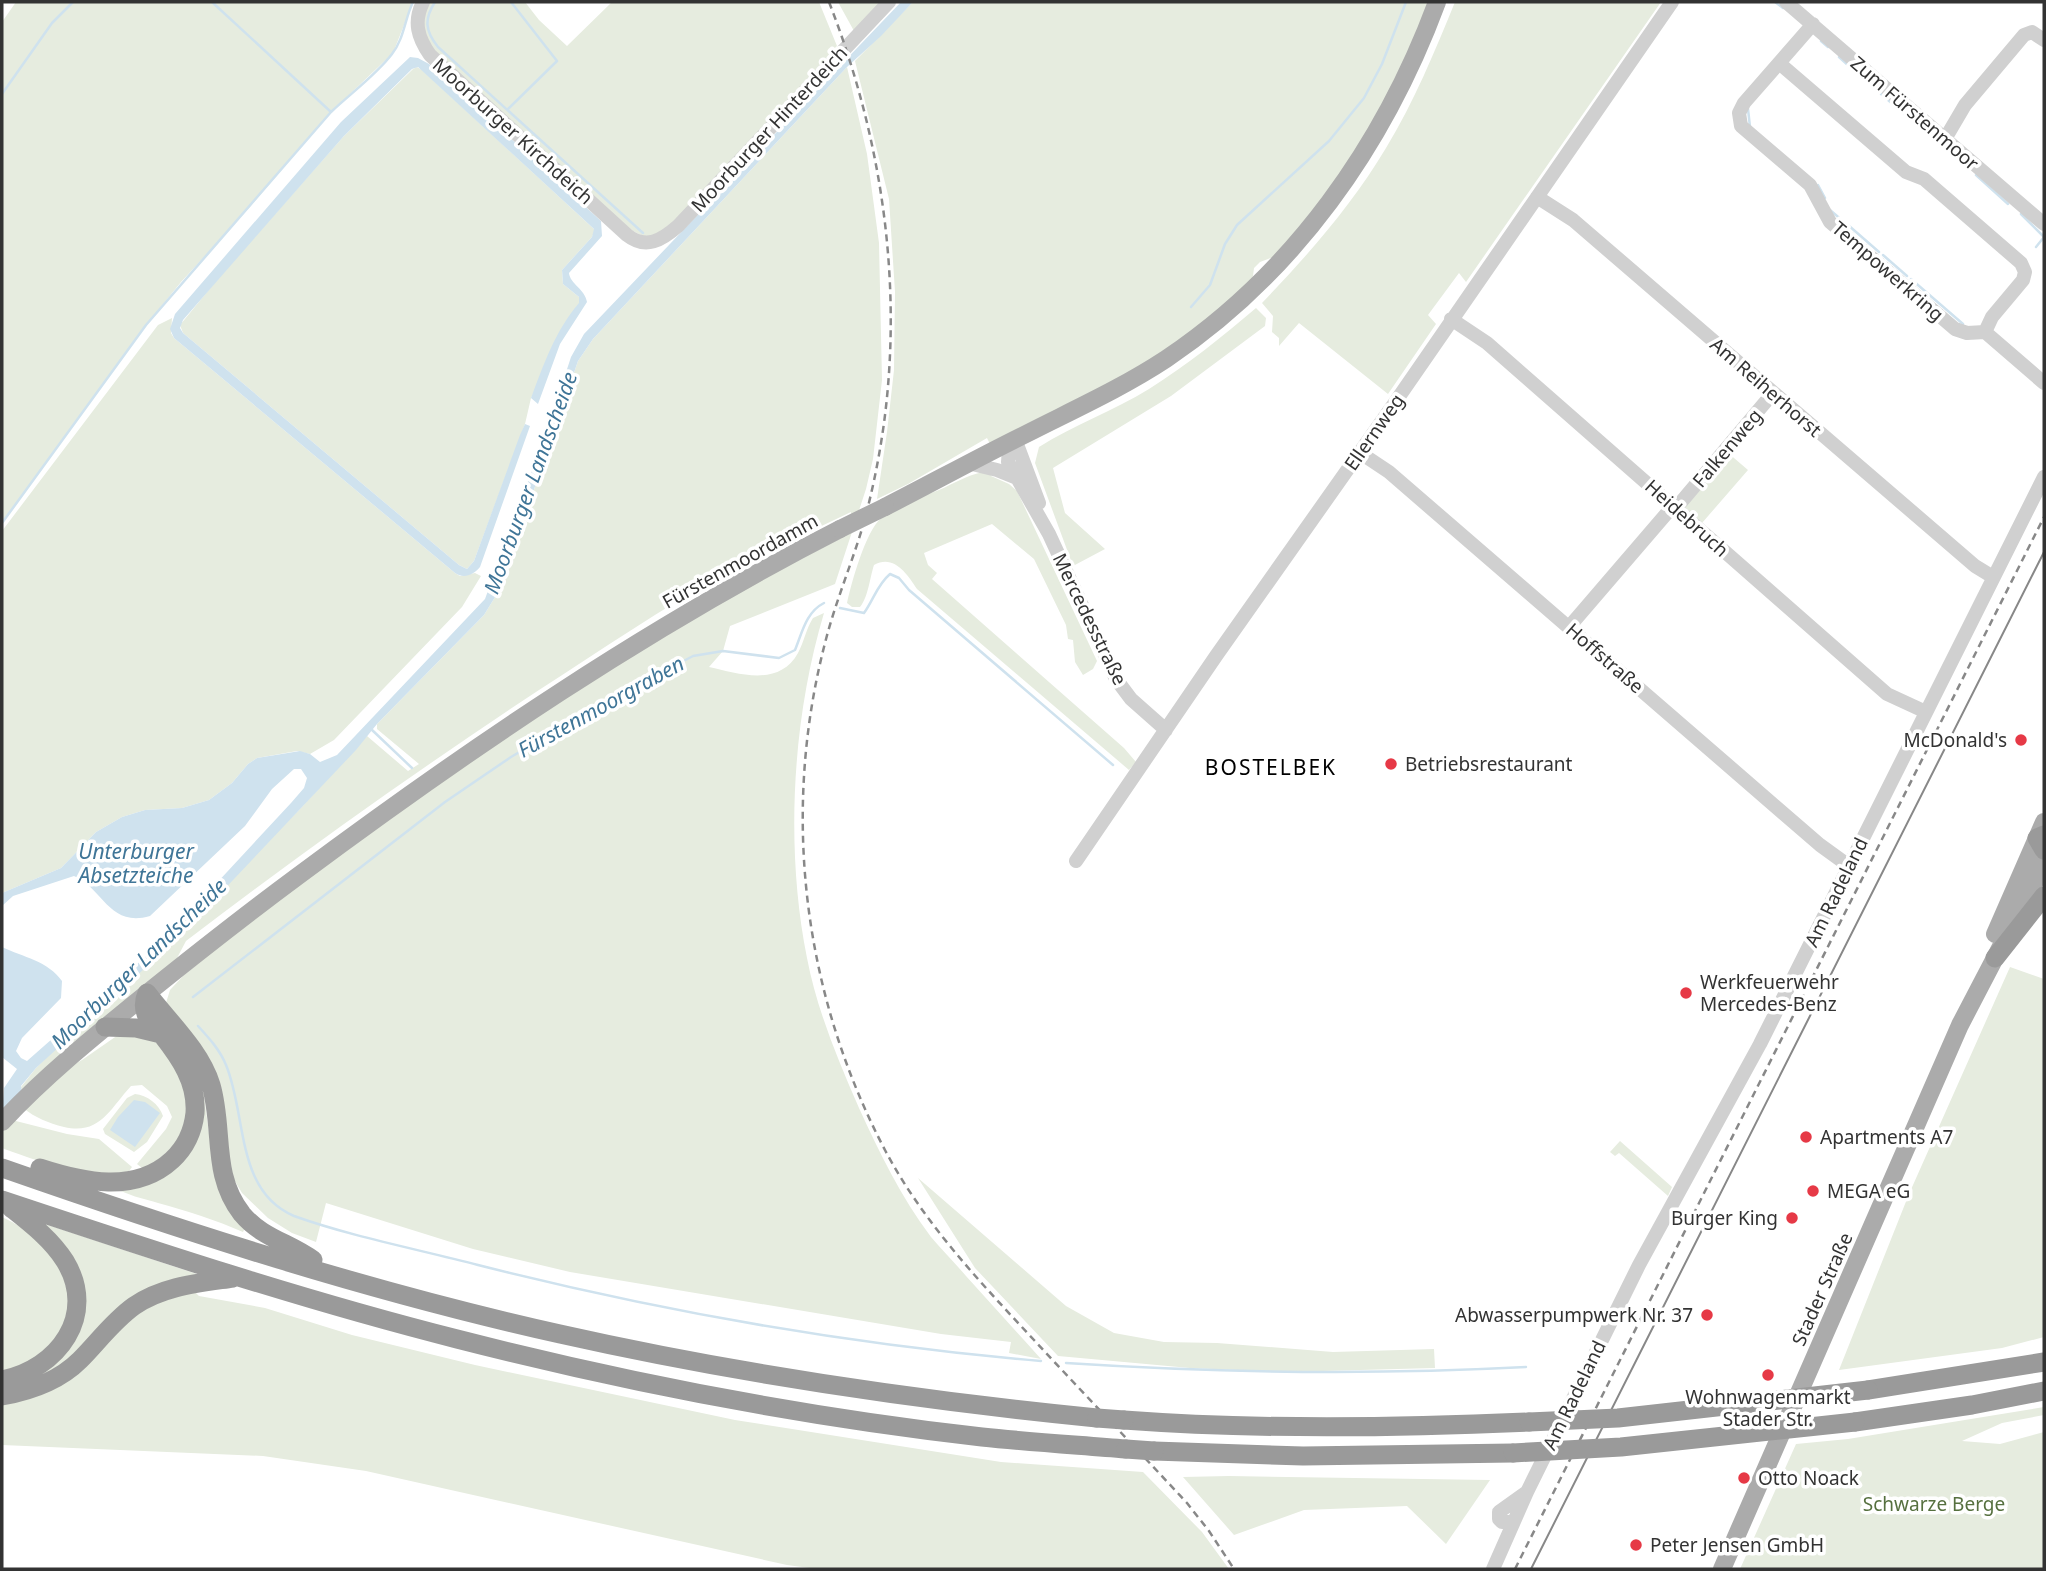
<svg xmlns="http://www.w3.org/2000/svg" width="2046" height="1571" viewBox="0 0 2046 1571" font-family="'Noto Sans',sans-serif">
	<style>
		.green { fill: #e6ecdf }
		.water { fill: #cfe2ee }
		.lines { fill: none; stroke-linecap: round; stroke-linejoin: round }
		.stream { stroke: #cfe2ee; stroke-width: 2.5 }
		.minor { stroke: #d0d0d0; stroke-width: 14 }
		.major { stroke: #ababab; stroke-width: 18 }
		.highway { stroke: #9a9a9a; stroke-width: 19 }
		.tram { stroke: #888; stroke-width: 2 }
		.rail { stroke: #888; stroke-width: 2.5; stroke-dasharray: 7 5; stroke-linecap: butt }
		.major-bridge { stroke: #ababab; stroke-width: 18 }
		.highway-bridge { stroke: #9a9a9a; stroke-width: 19 }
		.poi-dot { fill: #e63946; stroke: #fff; stroke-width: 2.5 }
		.labels { text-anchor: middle; stroke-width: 7; stroke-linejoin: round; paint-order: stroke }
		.street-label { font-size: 19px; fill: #333; stroke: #fff }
		.poi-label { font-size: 19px; fill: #333; stroke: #fff; text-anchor: start }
		.park-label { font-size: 19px; fill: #56703f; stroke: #fff }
		.water-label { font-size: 21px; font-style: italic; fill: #3f7597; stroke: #fff }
		.neighbourhood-label { font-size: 21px; letter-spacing: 2px; fill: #000; stroke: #fff }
	</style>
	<rect width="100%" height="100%" fill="#fff"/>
	<path class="green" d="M16 2H413L393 53 331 112 249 208 181 282 138 335 2 523V22Z
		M427 2H525L539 20 567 46 612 2H819L837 46 679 222C656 238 649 243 624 225L427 44 421 18Z
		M838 2H887L854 31Z
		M913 2H1428L1405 63 1349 166 1281 254 1260 262 1254 268 1253 276 1248 285 1239 294 1168 349 1112 382 990 444 987 438 908 484 877 499 887 432 894 370 895 292 889 199 855 61Z
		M1455 2H1661L1466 282 1459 273 1428 315 1436 324 1388 394 1299 323 1279 346V338L1272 332 1273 316 1262 303C1308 255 1352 205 1386 148 1414 102 1435 51 1455 2Z
		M417 67 422 70 595 230 592 237 562 270 563 284 579 297V304L531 398 525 424 474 561 467 569 459 565 183 333 180 325 221 275 344 136 413 69Z
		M847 67 867 154 879 243 882 380 873 459 866 489 835 584 730 626 723 651 709 667C740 674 779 687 798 653 804 642 806 629 813 618L824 613C792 720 785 848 807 958 817 1010 838 1060 859 1108 879 1152 901 1197 931 1237 942 1250 955 1263 966 1276 991 1304 1016 1331 1041 1359L1009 1353 1011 1342 941 1334 570 1272 473 1249 326 1203 316 1242 292 1233 268 1218 242 1193 233 1178 221 1119 166 1003 170 990 183 976 288 889 448 774 707 607 849 534 851 512C810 532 767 550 727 572 663 608 601 650 539 690 418 770 301 853 186 941L176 960 75 1041 22 1092 21 1087 36 1068 299 810 367 736 408 771 419 764 377 729V724L484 615 500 589 578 361 593 339Z
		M1256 308 1266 318 1265 326 1171 396 1053 468 1065 513 1105 549 1073 566 1035 463 1039 447C1074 425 1113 411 1149 389 1187 365 1222 337 1256 308Z
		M172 318 171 333 174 338 455 573 460 576 475 573 481 576 462 607 334 740 310 754 297 751 257 758 248 764 232 783 209 800 182 808 145 810 122 817 96 832 61 868 2 893V531L158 325Z
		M1727 452 1748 470 1702 523 1685 508 1684 501Z
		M983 472 992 473 991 476 1009 484 1017 491 1097 661 1093 669 1083 675 1075 662 1073 640 1068 639 1066 625 1034 559 992 524 924 553 928 565 937 573 932 579 1124 748 1136 762 1129 770 917 589C907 574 894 554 874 565 870 577 868 598 860 607H852L847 603C852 581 865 533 881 518 897 504 919 498 939 490 953 484 967 475 983 472Z
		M2010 967 2044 979V1337L2002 1348 1839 1370 1909 1194Z
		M118 1035 153 1038 179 1067 190 1112 177 1144 151 1165 142 1168 137 1164 166 1129 172 1117 167 1106 142 1085 131 1086C109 1110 100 1135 64 1127 48 1123 36 1118 23 1108L60 1072 82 1060Z
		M201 1074 211 1148 245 1228 243 1232C216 1220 187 1211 158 1203 145 1199 134 1197 121 1191L134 1188 170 1172Z
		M135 1094C147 1095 159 1104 163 1116L147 1142 134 1152 105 1134 103 1129 127 1098Z
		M12 1120 67 1134 99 1139 132 1167 129 1171C96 1183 35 1160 2 1148V1130Z
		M1620 1141 1672 1187 1668 1196 1619 1153 1615 1156 1610 1152Z
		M918 1178 1066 1306 1114 1333 1164 1342 1217 1343 1333 1352 1434 1349 1435 1368 1285 1372 1190 1368 1058 1356 975 1268Z
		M2 1217C65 1246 100 1313 32 1361 24 1366 11 1369 2 1372Z
		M39 1222 206 1277 185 1280 56 1370 16 1381 80 1314Z
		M193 1290 199 1296 265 1308 352 1335 475 1365 735 1420 1001 1462 1143 1472 1202 1532 1229 1569H817L787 1565 366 1471 263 1456 2 1445V1401L13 1400 128 1314Z
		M2044 1407V1415L2002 1423 1962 1441 2000 1444 2044 1432V1569H1740L1796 1444 1848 1439Z
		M1229 1476 1490 1480 1446 1544 1407 1506 1304 1510 1234 1535 1183 1477Z"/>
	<path class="water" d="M901 2H913L881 36 847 67 593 339 578 361 500 589 484 615 377 724 356 750 181 935 36 1068 21 1086 22 1092 2 1114 4 1088 17 1069 2 1057V947C23 957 48 961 62 981L61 998 22 1038 16 1051 21 1058 27 1061 162 942 291 803 304 788 307 778 301 769H294L272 789 245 826 150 916C109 928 103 888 74 876L13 896 2 906V893L61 868 96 832 122 817 145 810 182 808 209 800 232 783 248 764 257 758 300 751 310 754 320 762 337 755 485 599 543 440 547 428 546 423 551 418 571 357 584 334Z
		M410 57 418 58 429 64 601 221 602 236 569 273C570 284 585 289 587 302L560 344 538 404 531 398C544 364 555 331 579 303V297L563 284 562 270 592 237 594 229 418 67 412 69 344 136 183 320 180 328 183 333 459 565 467 569 474 561 520 435 525 424 530 426 480 567C473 575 464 579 455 573L174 338 170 329 175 314 341 122Z
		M134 1100 145 1102 160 1113 135 1147 110 1130 118 1117Z"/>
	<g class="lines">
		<path class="stream" d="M435 2C424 19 425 31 438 47L643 233
			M1775 2 1783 8
			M1821 41 1828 47
			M1839 57 1850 67
			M1860 75 1872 85
			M2 94 52 23 73 2
			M1881 94 1965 166
			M508 109 557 61 511 2
			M1748 109 1750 127
			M331 112C351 93 376 75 392 54 404 39 405 18 413 2
			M1976 175 2008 204
			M1818 185 1825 198
			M1830 210 1844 222
			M2021 214 2044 237
			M1848 225 1879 252
			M2036 247 2044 237
			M1883 255 1907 276
			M1911 279 1963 324
			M1191 307 1210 285 1225 244 1237 225 1329 141 1364 98 1382 64 1406 2
			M2 523 146 325 331 112 212 2
			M840 608 864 613C874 599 877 585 890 574L899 578 909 590 1113 765
			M371 729 412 768
			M193 997 445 802 511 757 584 714 693 656 723 651 779 658 795 650C802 633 806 612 824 603
			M198 1026C209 1038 220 1050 226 1065 247 1115 235 1191 294 1216 353 1237 417 1249 478 1265 664 1312 851 1345 1041 1361
			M1066 1363C1220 1373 1373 1375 1526 1367"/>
		<path class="minor" d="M423 2C413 22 418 38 430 55L627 235C646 250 662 240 678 226L889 2
			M1786 2 2044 224
			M1813 24 1744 103 1739 113 1741 126 1810 185 1830 222 1955 329 1967 333 1985 332 2044 383
			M1779 63 1906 172 1924 179 2021 263 2025 272 2023 280 1992 317 1985 332
			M1945 139 1965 105 2024 35 2032 32 2044 40
			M1537 197 1573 220 1975 566 1993 577
			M1451 319 1487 343 1887 694 1926 712
			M1015 439 1009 449 1008 462 1049 534 1116 679 1131 699 1166 730
			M1015 439 1039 503
			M1359 452 1389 472 1820 845 1849 866
			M968 463 997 470 1017 478
			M1569 627 1667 513 1682 501 1773 393
			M1076 861 1216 656 1396 401 1672 2
			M1512 1522H1502L1499 1519V1512L1527 1492
			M1493 1569 1527 1492 1639 1265 1760 1044 2044 477"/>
		<path class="major" d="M885 507C932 483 979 457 1026 434 1073 410 1122 388 1166 359 1294 273 1384 145 1437 2
			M1995 934 2044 822
			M2 1122C44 1077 92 1038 140 999 192 957 244 916 298 876 470 748 648 627 840 529
			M1722 1569 1960 1025 2044 864"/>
		<path class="highway" d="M2044 835 2037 838 2044 850
			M1995 958 2044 896
			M147 993C169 1022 200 1050 211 1085 224 1129 211 1175 242 1214 262 1238 290 1243 313 1260
			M105 1027 136 1028 161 1034
			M2 1168C185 1232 371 1292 560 1334 738 1374 916 1400 1097 1418
			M40 1168C83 1182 135 1194 172 1160 186 1147 193 1132 195 1113 197 1082 180 1058 162 1035 157 1029 150 1022 146 1014 143 1006 144 1000 147 993
			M2 1200C152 1250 303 1300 457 1339 629 1383 805 1417 982 1437 1030 1442 1078 1445 1126 1449
			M2 1380C58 1369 98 1315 65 1261 51 1239 30 1223 11 1208
			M1868 1390 2044 1362
			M2 1396C30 1391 59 1381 80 1360 98 1342 113 1321 134 1306 163 1286 199 1283 233 1278
			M1124 1420C1258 1430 1394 1428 1529 1422
			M1855 1422 1972 1405 2044 1391
			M1154 1451 1303 1456 1513 1453"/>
		<path class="tram" d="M1531 1569 2044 552"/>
		<path class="rail" d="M829 2C881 135 903 280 884 423 879 459 872 494 862 529 850 568 834 606 824 647 781 817 804 997 886 1152 924 1223 979 1281 1034 1340 1084 1394 1136 1448 1187 1503L1209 1531 1234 1569
			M1515 1569 2044 517"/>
		<path class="major-bridge" d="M840 529 885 507"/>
		<path class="highway-bridge" d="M1097 1418 1124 1420
			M1529 1422 1618 1418 1868 1390
			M1126 1449 1154 1451
			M1513 1453 1621 1447 1855 1422"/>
	</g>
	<g class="poi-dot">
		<circle cx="2021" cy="740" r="7"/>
		<circle cx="1391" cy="764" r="7"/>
		<circle cx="1686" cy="993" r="7"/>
		<circle cx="1806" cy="1137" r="7"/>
		<circle cx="1813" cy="1191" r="7"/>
		<circle cx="1792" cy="1218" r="7"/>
		<circle cx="1707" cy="1315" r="7"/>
		<circle cx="1768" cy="1375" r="7"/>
		<circle cx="1744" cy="1478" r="7"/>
		<circle cx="1636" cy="1545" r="7"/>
	</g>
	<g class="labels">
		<g class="street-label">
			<text transform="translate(1915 113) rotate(41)" y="7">Zum Fürstenmoor</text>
			<text transform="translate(769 129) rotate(-47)" y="7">Moorburger Hinterdeich</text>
			<text transform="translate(513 131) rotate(42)" y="7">Moorburger Kirchdeich</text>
			<text transform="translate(1888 271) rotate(41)" y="7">Tempowerkring</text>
			<text transform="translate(1766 387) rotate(41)" y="7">Am Reiherhorst</text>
			<text transform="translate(1374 432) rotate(-55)" y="7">Ellernweg</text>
			<text transform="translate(1727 448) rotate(-50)" y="7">Falkenweg</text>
			<text transform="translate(1687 518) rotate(42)" y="7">Heidebruch</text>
			<text transform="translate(740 561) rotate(-29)" y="7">Fürstenmoordamm</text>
			<text transform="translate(1090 619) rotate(64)" y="7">Mercedesstraße</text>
			<text transform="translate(1605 658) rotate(41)" y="7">Hoffstraße</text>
			<text transform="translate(1836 892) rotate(-64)" y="7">Am Radeland</text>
			<text transform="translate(1822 1289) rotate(-66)" y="7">Stader Straße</text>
			<text transform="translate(1574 1395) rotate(-64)" y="7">Am Radeland</text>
		</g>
		<g class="poi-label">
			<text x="2007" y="747" text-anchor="end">McDonald's</text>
			<text x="1405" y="771">Betriebsrestaurant</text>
			<text x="1700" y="989">Werkfeuerwehr<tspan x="1700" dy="22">Mercedes-Benz</tspan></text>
			<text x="1820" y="1144">Apartments A7</text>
			<text x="1827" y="1198">MEGA eG</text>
			<text x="1778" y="1225" text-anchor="end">Burger King</text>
			<text x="1693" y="1322" text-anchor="end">Abwasserpumpwerk Nr. 37</text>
			<text x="1768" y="1404" text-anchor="middle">Wohnwagenmarkt<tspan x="1768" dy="22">Stader Str.</tspan></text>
			<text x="1758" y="1485">Otto Noack</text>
			<text x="1650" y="1552">Peter Jensen GmbH</text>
		</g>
		<g class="park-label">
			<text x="1934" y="1511">Schwarze Berge</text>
		</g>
		<g class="water-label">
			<text transform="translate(531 483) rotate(-70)" y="7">Moorburger Landscheide</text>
			<text transform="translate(601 707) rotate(-29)" y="7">Fürstenmoorgraben</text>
			<text x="136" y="859">Unterburger<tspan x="136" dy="24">Absetzteiche</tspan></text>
			<text transform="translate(139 964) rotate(-44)" y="7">Moorburger Landscheide</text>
		</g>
		<g class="neighbourhood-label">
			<text x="1271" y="775">BOSTELBEK</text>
		</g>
	</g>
	<rect width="2046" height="1571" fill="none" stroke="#333333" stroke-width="7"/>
</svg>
